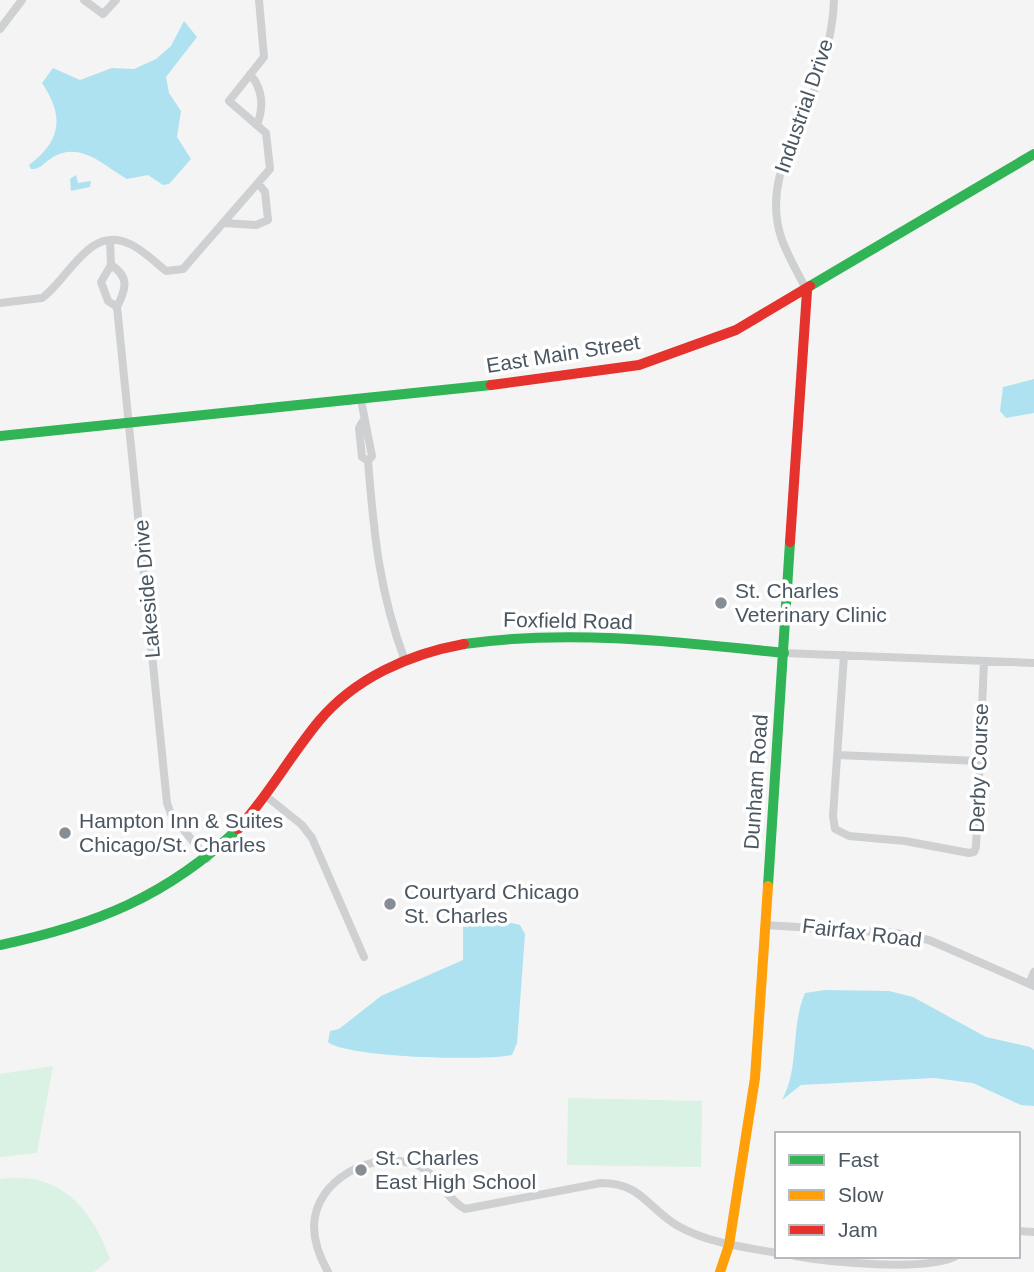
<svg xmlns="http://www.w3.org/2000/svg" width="1034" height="1272" viewBox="0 0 1034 1272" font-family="Helvetica,sans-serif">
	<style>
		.green { fill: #d9f2e3 }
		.water { fill: #aee2f0 }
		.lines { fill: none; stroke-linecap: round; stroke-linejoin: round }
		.street { stroke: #ced0d2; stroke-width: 8 }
		.fast { stroke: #30b455; stroke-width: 10 }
		.slow { stroke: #ff9f0a; stroke-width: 10 }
		.jam { stroke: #e5322d; stroke-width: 10 }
		.poi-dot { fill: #868d94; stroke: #fff; stroke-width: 2.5 }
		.labels { text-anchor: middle; stroke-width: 7; stroke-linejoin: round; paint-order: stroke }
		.street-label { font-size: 21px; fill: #4a5661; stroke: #fff }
		.poi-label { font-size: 21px; fill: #4a5661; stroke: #fff; text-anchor: start }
	</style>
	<rect width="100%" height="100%" fill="#f4f4f4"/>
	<path class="green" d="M53 1066 37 1153 0 1157V1074Z
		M568 1098 702 1101 701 1167 567 1165Z
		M0 1179C59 1170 92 1208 110 1259L94 1272H0Z"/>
	<path class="water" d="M184 21 197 37 166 77 169 93 181 111 177 137 191 159 169 184 163 185 148 175 127 179C105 167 83 142 55 156 46 160 41 170 31 169L29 165C62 140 64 116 42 83L53 68 80 80 112 68 134 69 156 59 171 46Z
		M76 175 78 183 91 181 90 187 71 191 70 179Z
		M1034 379V413L1006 418 1000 411 1003 387Z
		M512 923 520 925 525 934 517 1043 512 1055C485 1061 347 1058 328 1042L330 1031 339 1029 381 996 463 960V927Z
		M825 990 889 991 913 997 986 1037 1030 1047 1034 1050V1106L1021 1105 973 1083 934 1078 801 1085 782 1100C800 1068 790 1028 805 993Z"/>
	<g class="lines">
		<path class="street" d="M84 0 103 14 116 0
			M0 29 22 0
			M250 74C263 90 264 106 257 125
			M223 223 256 225 268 220 265 192 258 183
			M110 240 111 265 101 282 108 301 117 307
			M111 265C130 277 126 289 117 307L167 803 171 814 207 859
			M807 291C798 273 787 255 781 237 764 184 794 141 813 94 824 64 833 32 834 0
			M0 303 42 298C69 279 89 224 130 244 143 250 155 262 166 271L183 269 270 169 266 133 229 101 264 57 259 0
			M361 400 372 456 368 461C374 535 379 591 405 661
			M363 421 359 428 362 457 368 461
			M784 653 1034 663
			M844 655 833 816 835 829 849 836 905 841 969 853 974 852 976 847 984 661
			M838 755 978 761
			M266 796 302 825 312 838 364 957
			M765 925 895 933 929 940 1034 986
			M1029 984 1034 972
			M1018 1231 1034 1232
			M795 1256C829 1262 927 1272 956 1256
			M328 1272C320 1258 314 1243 314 1226 315 1179 373 1150 414 1164 438 1172 445 1199 465 1209L601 1183C642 1183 647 1208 678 1226 708 1243 743 1247 777 1253"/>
		<path class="fast" d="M810 286 1034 154
			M0 436 491 385
			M464 644C569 629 679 642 784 653
			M768 886 790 542
			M0 945C95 925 166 897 238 829"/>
		<path class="slow" d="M720 1272 729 1245 755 1078 768 886"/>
		<path class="jam" d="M491 385 639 365 736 330 810 286
			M790 542 807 291
			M238 829C268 796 290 756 319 721 355 678 409 654 464 644"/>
	</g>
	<g class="poi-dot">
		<circle cx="721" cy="603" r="7"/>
		<circle cx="65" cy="833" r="7"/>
		<circle cx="390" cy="904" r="7"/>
		<circle cx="361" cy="1170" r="7"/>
	</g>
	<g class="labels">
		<g class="street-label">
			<text transform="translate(804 106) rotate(-71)" y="7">Industrial Drive</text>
			<text transform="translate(563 354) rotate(-9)" y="7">East Main Street</text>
			<text transform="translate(147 589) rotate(-95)" y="7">Lakeside Drive</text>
			<text transform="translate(568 621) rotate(1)" y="7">Foxfield Road</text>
			<text transform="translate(979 768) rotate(-88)" y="7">Derby Course</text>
			<text transform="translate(756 782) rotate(-86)" y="7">Dunham Road</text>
			<text transform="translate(862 933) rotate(7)" y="7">Fairfax Road</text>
		</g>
		<g class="poi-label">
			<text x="735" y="598">St. Charles<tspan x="735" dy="24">Veterinary Clinic</tspan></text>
			<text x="79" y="828">Hampton Inn &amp; Suites<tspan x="79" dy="24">Chicago/St. Charles</tspan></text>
			<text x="404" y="899">Courtyard Chicago<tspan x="404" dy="24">St. Charles</tspan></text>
			<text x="375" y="1165">St. Charles<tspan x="375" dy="24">East High School</tspan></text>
		</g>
	</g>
	<rect x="775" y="1132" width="245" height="126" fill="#ffffff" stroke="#b7bbc0" stroke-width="2"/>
	<rect x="789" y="1155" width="35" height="10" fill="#30b455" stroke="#b7bbc0" stroke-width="2"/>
	<text x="838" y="1167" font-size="21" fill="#4a5661">Fast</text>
	<rect x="789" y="1190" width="35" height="10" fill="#ff9f0a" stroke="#b7bbc0" stroke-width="2"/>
	<text x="838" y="1202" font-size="21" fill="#4a5661">Slow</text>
	<rect x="789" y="1225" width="35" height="10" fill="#e5322d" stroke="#b7bbc0" stroke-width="2"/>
	<text x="838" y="1237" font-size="21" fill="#4a5661">Jam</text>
</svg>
